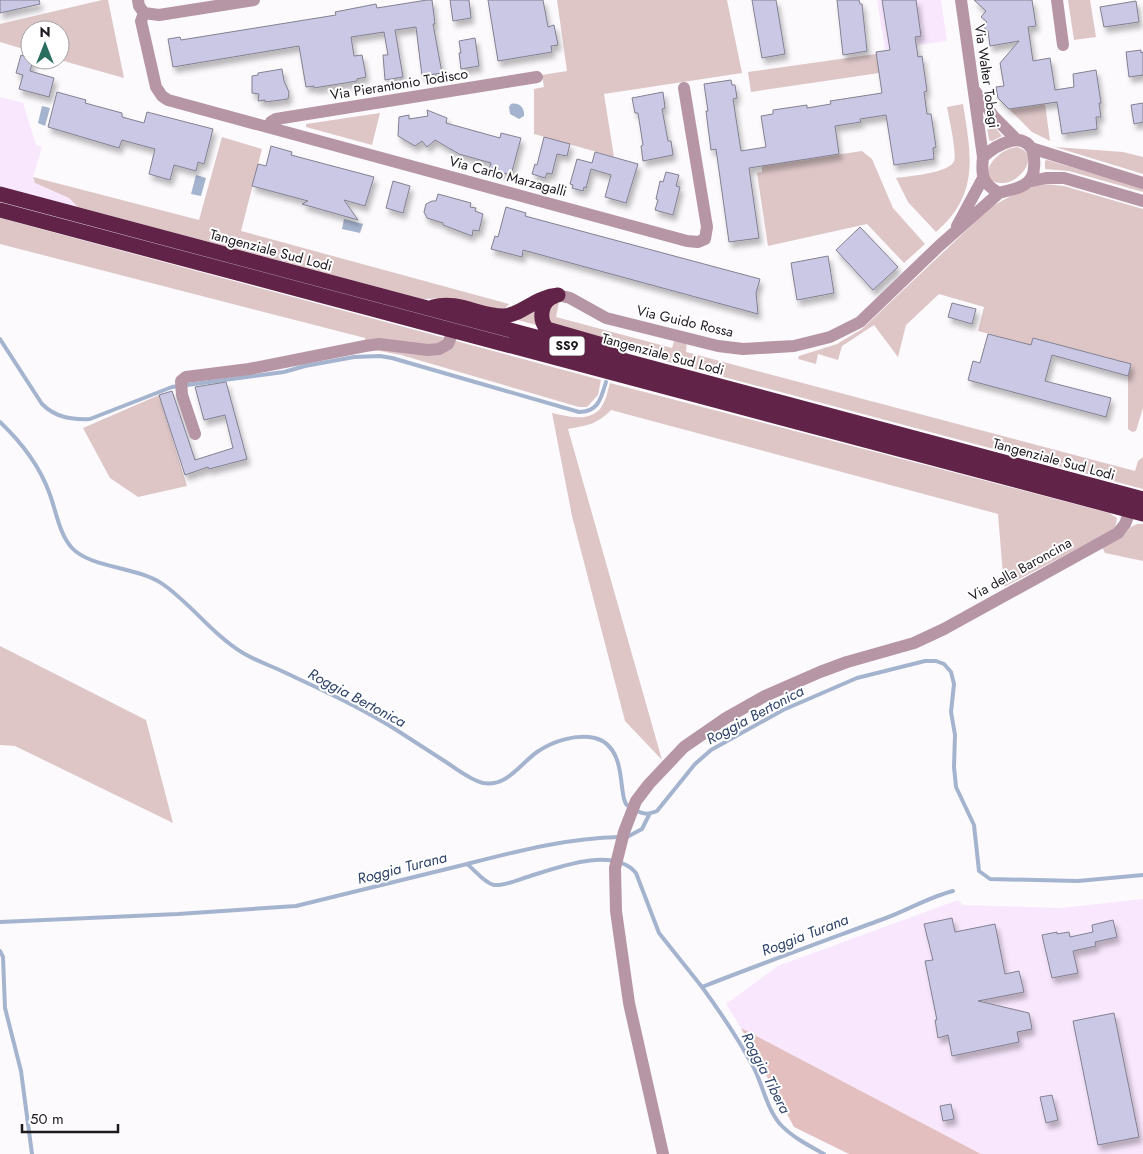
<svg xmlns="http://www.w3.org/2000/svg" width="1143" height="1154" viewBox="0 0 1143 1154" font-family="Jost,sans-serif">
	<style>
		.built { fill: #f9e7fe }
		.green { fill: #dec6c7 }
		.forest { fill: #e3bfc0 }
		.water { fill: #a5b4ce }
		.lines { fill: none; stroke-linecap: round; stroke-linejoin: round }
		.stream { stroke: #a5b4ce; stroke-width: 4 }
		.building { fill: #cbc8e5; stroke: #828091; filter: url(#shadow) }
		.street { stroke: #b695a5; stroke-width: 12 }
		.highway { stroke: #612347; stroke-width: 15 }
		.labels { text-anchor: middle; stroke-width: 4; stroke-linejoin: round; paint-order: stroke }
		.shield { fill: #fff; stroke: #625e62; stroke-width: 1 }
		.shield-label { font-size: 12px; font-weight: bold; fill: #1e191f }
		.street-label { font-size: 14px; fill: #1e191f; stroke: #fff }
		.water-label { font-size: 15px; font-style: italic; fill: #2f446a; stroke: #fff }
	</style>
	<defs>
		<filter id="shadow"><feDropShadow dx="3" dy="5.5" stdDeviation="2.5" flood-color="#0004"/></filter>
	</defs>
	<rect width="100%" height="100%" fill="#fcfafd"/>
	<path class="built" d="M877 0H941L947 41 885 50Z
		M0 97 23 103 36 145 42 147 33 177 35 183 69 198 78 207 0 186Z
		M1143 899V1154H981L741 1028 726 1004 778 966 958 900 963 905 1061 908Z"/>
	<path class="green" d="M102 0H108L124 78 60 60V30H30V51L0 42V24Z
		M557 0H727L742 73 604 94 614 157 534 134V89L544 87 542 75 567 71Z
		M1068 0H1090L1096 37 1074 40Z
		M876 54 879 73 751 92 748 72Z
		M963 104C971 155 980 194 936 232L908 202 896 178C909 176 950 173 954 161 957 152 949 118 947 107Z
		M1045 104 1050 141 1032 132 1009 109Z
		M380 113 372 145 306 127V124Z
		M988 119 1002 136 992 141 989 140 986 121Z
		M222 137 262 149 241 231 509 304 504 310 446 298 423 299 78 207 69 198 35 183 33 177 199 220Z
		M1017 147C1043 154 1019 185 1000 183 974 180 995 149 1017 147Z
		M1055 147 1123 152 1143 157V174Z
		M862 151 872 159 893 208 925 244 904 263 867 224 768 246 757 173 762 172V166Z
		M1047 160 1143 188V192L1069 171 1045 169V161Z
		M1045 184 1064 186 1143 209V408L1136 431 1132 432 1128 429V376L1131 364 1033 338 1030 349 1027 344 978 331 984 307 939 294 906 325 898 357 874 325 842 346 838 360 818 354 816 364 798 359 799 356 837 344 862 329 990 208C1005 198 1027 187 1045 184Z
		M0 218 601 380 598 395 587 407H579L401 355 375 350 365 343V338L0 244Z
		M538 302 536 325 518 320Z
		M559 302 556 317 672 348 675 338 687 341 686 352 1135 471 1138 461 1143 457V489L642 355 615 341 556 326 549 321 548 313 551 305Z
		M610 383 1109 513 1117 518 1115 529 1004 587 998 514 611 410C596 425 588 425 568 429L662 760 625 721 572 516 552 413C570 417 595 424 604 402 607 397 608 389 610 383Z
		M159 395 187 486 138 497 110 478 83 428Z
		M1137 524H1143V561L1105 553 1102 547 1123 536 1131 527Z
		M0 646 146 720 173 823 15 746 0 745Z"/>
	<path class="forest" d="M741 1028 981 1154H849L794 1127Z"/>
	<path class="water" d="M511 104C519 102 525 108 524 116L519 119 510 114 509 107Z
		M42 106 50 108 45 126 38 123Z
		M196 175 206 178 201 196 191 194Z
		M344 219 363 224 360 233 342 229Z"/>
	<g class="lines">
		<path class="stream" d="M0 339 42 404C55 417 71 420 90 419L172 387 284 372 305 366 354 357 380 356 392 358 579 412C598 412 601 399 606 382
			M0 422C21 442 39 465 49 492 56 510 59 534 72 548 92 569 138 566 164 585 192 605 213 635 243 653 256 661 272 666 286 673 324 691 362 708 398 731 415 742 432 753 449 764 459 771 471 780 483 783 507 787 520 764 537 752 553 741 575 734 595 738 617 744 620 767 622 787 623 792 623 799 626 804 629 807 634 809 637 811 645 815 649 814 657 811L695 764 711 750 783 710 857 678 925 661H936L944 664 951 672 954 684 951 712 955 735 954 767 956 787 974 825 979 871 990 879 1078 881 1143 875
			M627 837 642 829 649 815
			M467 864C518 851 567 838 620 837
			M0 922 178 914 296 906 467 864C475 870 484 883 494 885 503 886 515 881 524 878 554 869 612 845 636 873L659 933 702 987C763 963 824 941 886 918 908 910 929 897 953 891
			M0 951 3 957 5 1008 21 1071 32 1154
			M702 987C721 1013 739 1040 754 1068 763 1086 767 1109 780 1124 792 1137 808 1145 824 1154"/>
	</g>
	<path class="building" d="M0 0H39L40 4 0 13Z
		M427 0H432L435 24H433L442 73 422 76 416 27 395 30 403 77 385 80 383 55H388L384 32 351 37 354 56 362 55 366 77 357 79V81L314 88V86L306 87 299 46 173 67 168 39 180 37 181 40 336 15 335 12 376 4 377 8Z
		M450 0H469L471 18 453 21Z
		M488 0H543L548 27 554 25 558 45 551 46 552 52 498 61Z
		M752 0H776L785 54 762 58Z
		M837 0H859L860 4H862L867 51 843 55Z
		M882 0H916L921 36 915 37 918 57 922 56 927 91 924 92 927 114H931L936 147 933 148 934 159 894 165 886 115 860 119 861 122 835 126 839 154 749 168 759 238 729 242 716 149 711 150 706 111H708L704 84 731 80 732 85H735L737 98 733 99 741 151 766 147 761 116 773 114V110L807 105V108L831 104 830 101 882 93 876 52 890 50Z
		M974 0H1032L1036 26 1028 27 1033 61 1050 58 1055 90 1074 87 1073 74 1096 70 1101 103H1099L1101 117H1096L1097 129 1062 134 1057 102 1009 109 998 98 996 87 1004 86 1000 63 1019 41 990 46 988 31 982 26 987 22 981 17 986 11Z
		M1136 1 1139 22 1104 27 1100 7Z
		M475 38 479 66 461 69 459 53H461L459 41Z
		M1141 50V53L1143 52V75L1129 77 1126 52Z
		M21 55 33 60 30 71 54 78 49 97 19 89 23 75 16 73Z
		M282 69 284 81 289 92 288 99 265 102V100L258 101 259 94 252 93V76L258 75V73Z
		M57 92 86 100 85 103 122 113V117L144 123 147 112 213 129 204 164 198 162 196 171 174 165 170 180 149 174 155 149 122 140 119 148 48 127Z
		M663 92 665 108 662 109 668 141H671L673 155 643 161 641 146 643 145 638 113H635L632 98Z
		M1143 103V122L1134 124 1131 105Z
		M427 110 447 118 446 123 500 138 501 133 521 138 511 175 489 169 491 163 459 154 435 140 427 147 422 141 415 146 398 136 399 117 409 115V119L428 116Z
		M544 137 570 144 567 156 557 154 552 174 547 173 545 178 532 174 535 164 537 165Z
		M271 146 292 152 291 155 374 177 365 206 344 200 358 220 302 204 308 201 252 186 258 164 266 166Z
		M595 152 638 164 626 203 605 197 611 175 591 169 586 188 584 187 583 191 572 188 573 185 570 184 577 159 592 163Z
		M666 172 679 175 676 186 680 187 673 215 655 210 658 200 656 199 660 181 663 182Z
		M393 181 410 186 403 213 386 208Z
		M438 194 471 203 470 207 476 208 475 211 483 214 479 231 473 230 472 236 443 225V223L427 218 424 212 426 204 432 201H436Z
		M506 207 526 213 525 216 760 279 756 293 758 314 523 250 522 257 491 249 495 236 498 237Z
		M860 227 898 267 873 290 836 250Z
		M828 256 834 293 797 300 791 263Z
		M952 303 976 309 972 324 948 317Z
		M988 334 1031 345 1033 338 1131 364 1128 376 1052 355 1045 381 1111 398 1106 417 968 380 973 361 980 363Z
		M226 382 247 459 209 469 208 467 185 475 159 395 172 391 195 460 233 448 225 415 204 420 195 387Z
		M952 918 955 932 995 924 1005 974 1019 971 1024 992 978 1001 1029 1013 1032 1029 1017 1032 1019 1042 952 1056 948 1035 938 1038 935 1020H937L925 961 933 960 924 924Z
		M1113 920 1117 937 1095 942 1096 946 1073 951 1078 973 1052 978 1042 935 1057 932V934L1069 932 1070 937 1093 932 1092 925Z
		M1114 1013 1139 1137 1098 1145 1073 1021Z
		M1052 1095 1058 1120 1046 1123 1040 1097Z
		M951 1104 954 1119 943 1121 940 1106Z"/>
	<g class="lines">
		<path class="street" d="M138 0 139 6 144 13
			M961 0 983 157C981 176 982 183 999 193 1008 190 1021 189 1028 182 1032 178 1034 173 1034 167 1035 162 1034 157 1033 152 1024 128 995 146 983 157
			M1057 0 1063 45
			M144 13 141 21 156 87 162 96 168 100 687 241 698 242 705 239 707 227 684 88
			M144 13 159 15 254 0
			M975 91 994 117 1017 140
			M269 126 271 122 276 119 537 77
			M1031 148 1143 183
			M1028 182 1046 178H1064L1143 201
			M957 226 983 178
			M558 295 570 298 606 318 718 346 743 349 794 346 830 337 860 322 939 246 999 193
			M195 434 182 395 181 381 186 377 249 369 365 346 379 344 428 350 439 349 448 344 453 331
			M663 1154 629 1003 616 911 615 868 624 832 636 801 649 784 684 747 726 718 765 696 820 672 847 662 914 643 944 629 1118 533 1125 524 1130 511"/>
		<path class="highway" d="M0 194 1143 499
			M0 210 1143 514
			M555 296C541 300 538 319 547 329L606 346 619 354
			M433 307C458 300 479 316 503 316 520 316 535 297 558 295"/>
	</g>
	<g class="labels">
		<rect class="shield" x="549.5" y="336.5" width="35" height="19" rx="4"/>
		<g class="shield-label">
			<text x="567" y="350">SS9</text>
		</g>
		<g class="street-label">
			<text transform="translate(987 76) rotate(82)" y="5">Via Walter Tobagi</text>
			<text transform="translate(399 84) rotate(-9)" y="5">Via Pierantonio Todisco</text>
			<text transform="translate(508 176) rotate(15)" y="5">Via Carlo Marzagalli</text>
			<text transform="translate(271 250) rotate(15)" y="5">Tangenziale Sud Lodi</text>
			<text transform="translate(685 321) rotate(13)" y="5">Via Guido Rossa</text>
			<text transform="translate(663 354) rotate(15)" y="5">Tangenziale Sud Lodi</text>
			<text transform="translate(1054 459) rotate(15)" y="5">Tangenziale Sud Lodi</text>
			<text transform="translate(1020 569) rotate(-29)" y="5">Via della Baroncina</text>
		</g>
		<g class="water-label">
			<text transform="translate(357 698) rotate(28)" y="5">Roggia Bertonica</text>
			<text transform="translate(755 715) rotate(-28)" y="5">Roggia Bertonica</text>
			<text transform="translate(402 868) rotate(-14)" y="5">Roggia Turana</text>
			<text transform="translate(805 935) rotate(-21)" y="5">Roggia Turana</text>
			<text transform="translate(766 1073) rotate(63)" y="5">Roggia Tibera</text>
		</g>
	</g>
	<g transform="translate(45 45)"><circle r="24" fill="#ffffff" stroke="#a5a3a5"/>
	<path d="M0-4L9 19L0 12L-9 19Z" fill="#2a6e60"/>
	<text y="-8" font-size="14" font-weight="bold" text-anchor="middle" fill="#1e191f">N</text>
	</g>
	<path d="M22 1124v8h96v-8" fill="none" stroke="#1e191f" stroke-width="2.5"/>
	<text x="30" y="1124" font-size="15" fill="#1e191f" stroke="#ffffff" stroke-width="4" paint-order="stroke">50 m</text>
</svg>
